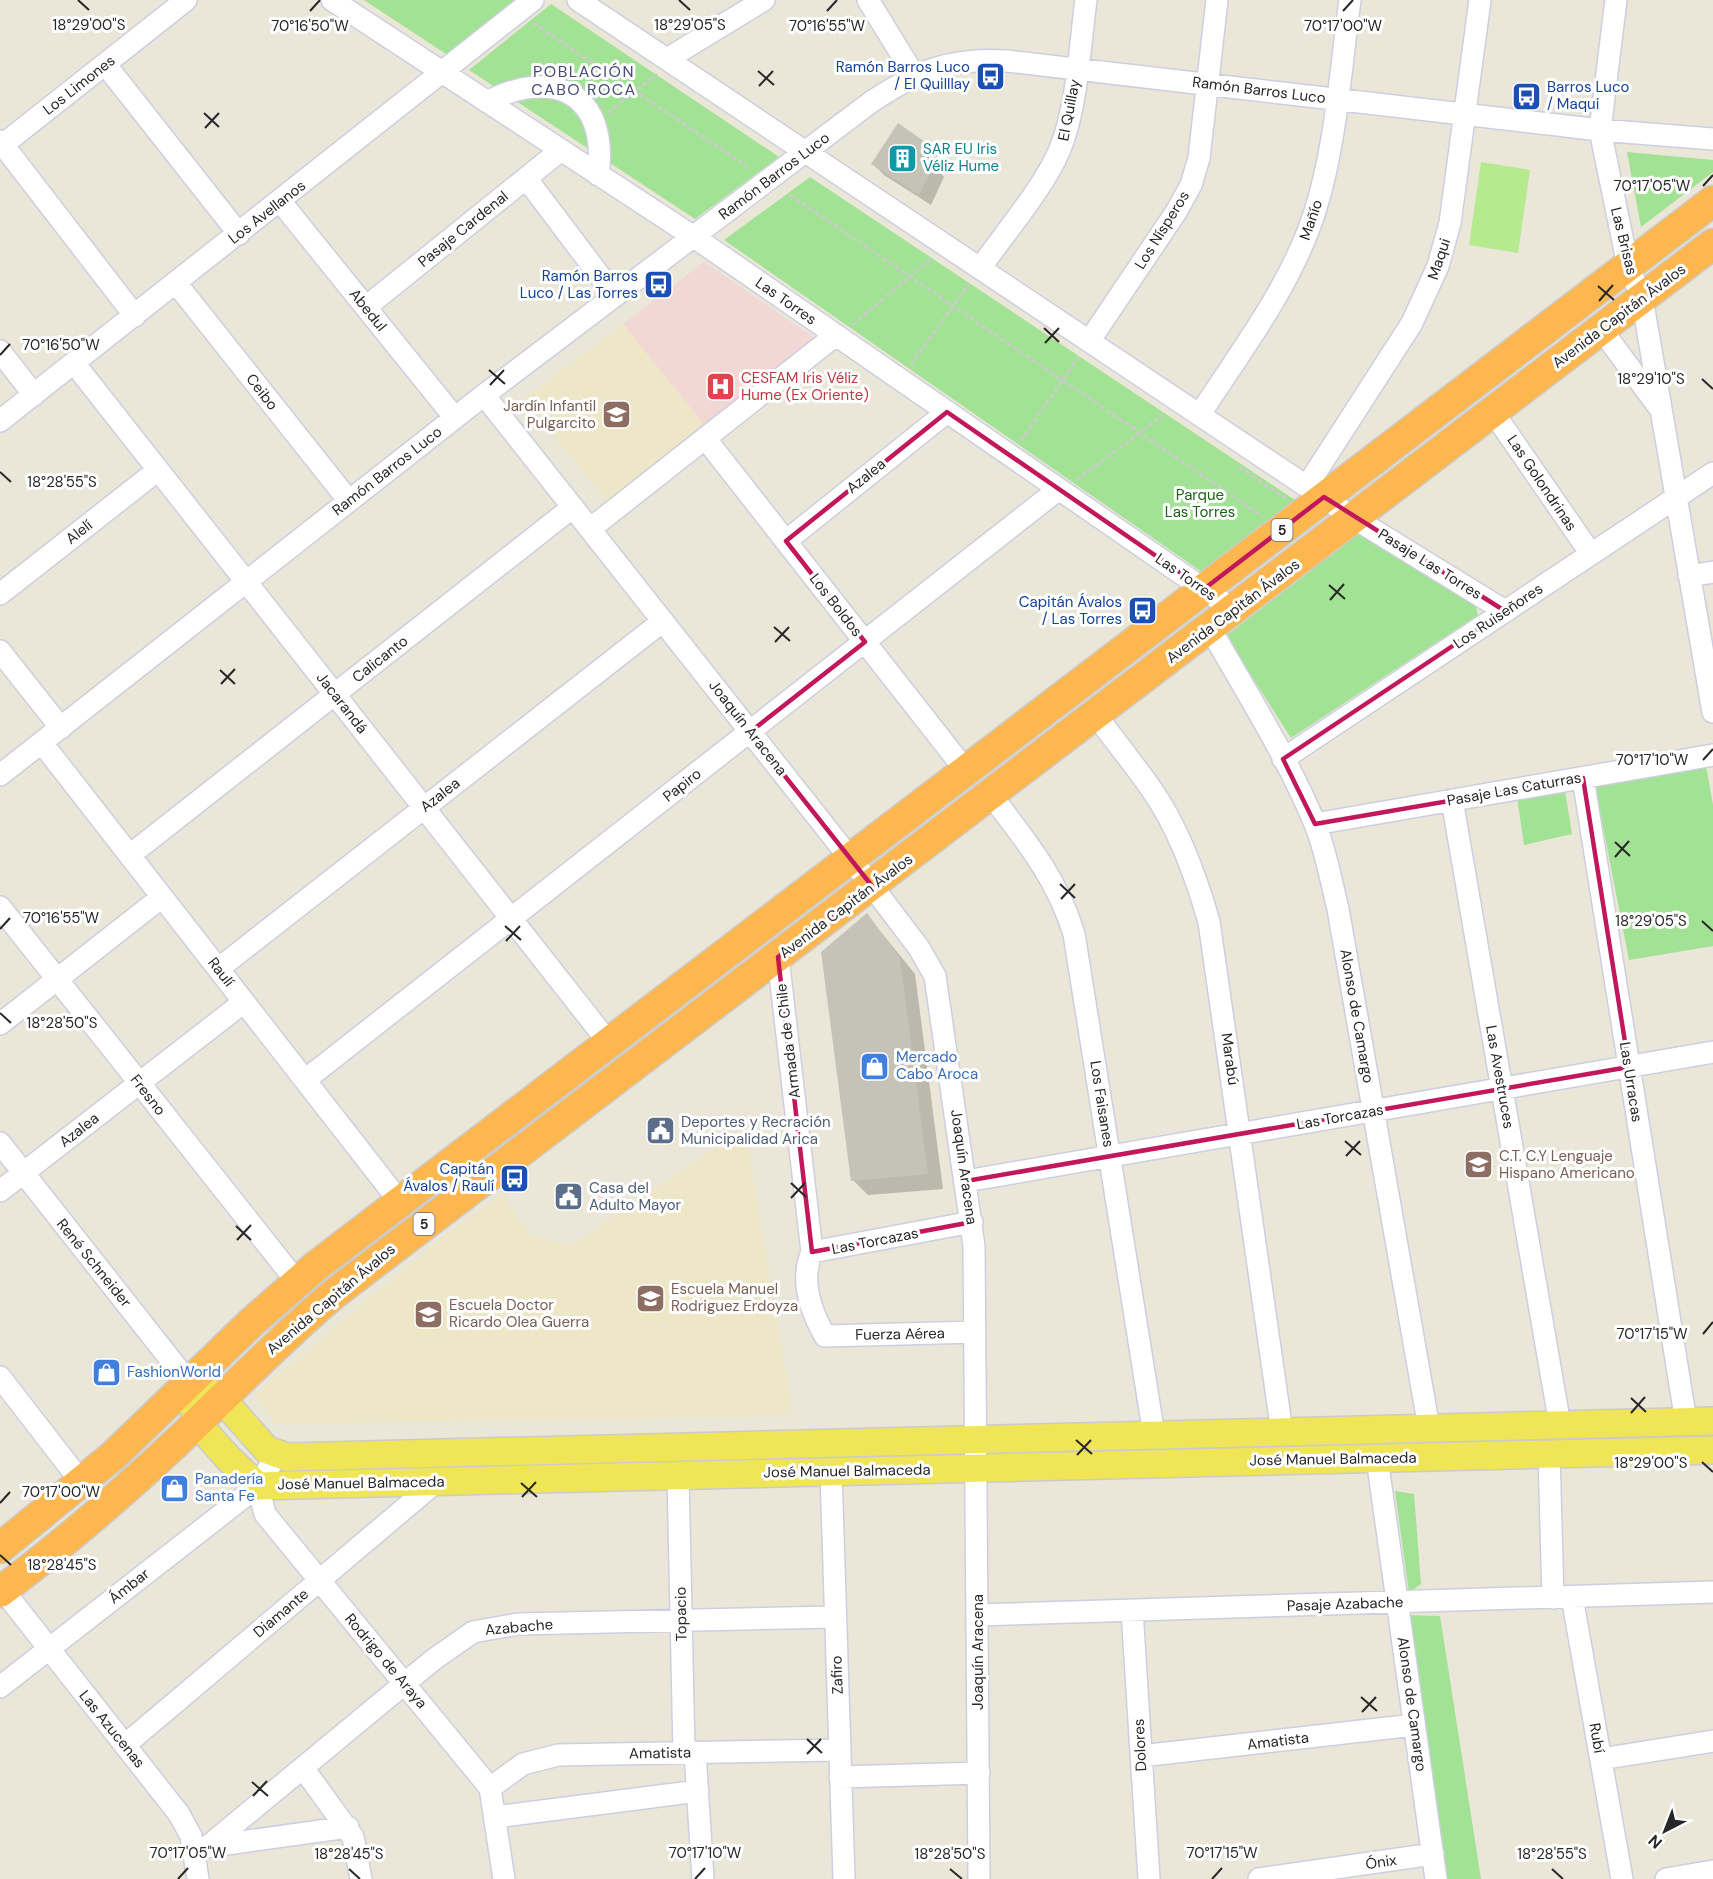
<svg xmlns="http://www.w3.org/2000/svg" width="1713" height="1879" viewBox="0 0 1713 1879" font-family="'DM Sans',sans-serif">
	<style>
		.education { fill: #ede7c7 }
		.medical { fill: #f2d8d5 }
		.green { fill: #a2e294 }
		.pitch { fill: #b5ea8f }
		.shadow { fill: #0003 }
		.building { fill: #c5c2b8 }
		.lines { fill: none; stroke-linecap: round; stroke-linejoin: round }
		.minor-casing { stroke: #cecee1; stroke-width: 24 }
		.major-casing { stroke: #cbcbcb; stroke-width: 30 }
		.highway-casing { stroke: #cbcbcb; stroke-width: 33 }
		.path { stroke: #cbcbcb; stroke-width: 3; stroke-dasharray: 4.5 3; stroke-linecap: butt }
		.minor { stroke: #fff; stroke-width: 21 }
		.major { stroke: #f0e557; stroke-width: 27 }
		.highway { stroke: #feb74f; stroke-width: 30 }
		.marked { fill: none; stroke: #c2185b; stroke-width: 4.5; stroke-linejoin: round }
		.ticks { fill: none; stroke: #272727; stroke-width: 2 }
		.labels { text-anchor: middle; stroke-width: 6; stroke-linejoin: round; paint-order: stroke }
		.shield { fill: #fff; stroke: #686868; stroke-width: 1.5 }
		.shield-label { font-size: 14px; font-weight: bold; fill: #272727 }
		.transit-label { font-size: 15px; fill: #164399; stroke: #fff; text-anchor: end }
		.street-label { font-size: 15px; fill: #272727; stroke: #fff }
		.culture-label { font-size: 15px; fill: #0d838f; stroke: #fff; text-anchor: start }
		.health-label { font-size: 15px; fill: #be3a42; stroke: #fff; text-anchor: start }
		.education-label { font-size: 15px; fill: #785e54; stroke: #fff; text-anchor: start }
		.park-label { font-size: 15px; fill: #1c6319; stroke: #fff }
		.shop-label { font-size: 15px; fill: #366cbe; stroke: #fff; text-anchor: start }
		.service-label { font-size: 15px; fill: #4e5e75; stroke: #fff; text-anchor: start }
		.neighbourhood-label { font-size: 16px; letter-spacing: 1.5px; fill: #484978; stroke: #fff }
		.ticks-label { font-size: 15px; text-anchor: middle; fill: #272727; stroke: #fff; stroke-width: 6; stroke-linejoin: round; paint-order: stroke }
	</style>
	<rect width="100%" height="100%" fill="#eae6d8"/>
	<path class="education" d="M623 324 710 432 612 507 524 399Z
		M745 1128 791 1403 790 1416 276 1424 254 1395 449 1232 502 1194 530 1235 571 1246Z"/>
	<path class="medical" d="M704 262 822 343 710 432 623 324Z"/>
	<path class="green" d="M364 0H519L449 56Z
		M551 4 779 157 695 219 469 70Z
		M1627 152 1713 160V172L1641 227Z
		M810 177 1301 504 1209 577 724 240Z
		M1366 528 1475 602 1478 615 1291 738 1226 636Z
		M1706 766 1713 805V946L1629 960 1595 786Z
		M1565 791 1572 834 1524 845 1517 797Z
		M1395 1491 1414 1494 1421 1584 1409 1593Z
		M1408 1615 1440 1616 1481 1879H1446Z"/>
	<path class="pitch" d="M1481 162 1530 170 1518 253 1469 245Z"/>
	<path class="shadow" d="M899 125 938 157 933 164 944 177 931 205 884 175 873 164Z
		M867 915 915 974 943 1189 868 1195 853 1180Z
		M107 1366 118 1379 111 1385 108 1382Z"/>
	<path class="building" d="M898 123 928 144 923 152 934 165 919 195 871 164Z
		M867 913 900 958 928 1174 851 1181 821 952Z
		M104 1361 116 1375 107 1383 95 1369Z"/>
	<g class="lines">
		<defs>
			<path id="minor" d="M332 0 694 237 1234 610
				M578 0 1354 518 1505 611
				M868 0 914 75
				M1616 0 1600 130 1628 266 1642 298 1713 712
				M667 59 764 0
				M105 64 239 234
				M487 102C555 66 609 95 598 175
				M0 141 135 316
				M0 147 186 0
				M526 178 615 296
				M280 201 455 418
				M981 267C1004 234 1045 186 1060 149 1077 108 1080 45 1086 0
				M176 283 349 501
				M366 307 561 150
				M1601 329 1658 406
				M1090 340 1176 212 1191 185 1199 158 1217 0
				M0 351 34 395
				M74 363 609 1043
				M484 395 872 886 919 948 935 976 974 1246 979 1879
				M1493 412 1591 554
				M1200 414C1243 348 1293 283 1316 208 1336 144 1341 66 1350 0
				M0 421 533 0
				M705 438 966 771
				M1307 486 1412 323 1438 266 1450 223 1480 0
				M590 529 836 335
				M786 541 947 412
				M1689 576 1713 572
				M0 594 158 470
				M1210 628C1246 692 1287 756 1315 824 1326 851 1331 881 1338 909L1429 1428
				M0 651 61 728
				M1096 715C1114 740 1134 764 1152 790 1179 829 1196 876 1209 922L1282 1432
				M42 743 400 1202
				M1283 759 1713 473
				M0 775 484 395 871 102C918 71 950 57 1007 61L1600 130 1713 139
				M1583 778 1686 1422
				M991 795C1026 841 1057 878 1074 934L1154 1435
				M1452 800 1560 1425
				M1315 824 1713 755
				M130 855 573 507
				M0 907 297 1282
				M778 957 812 1252C800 1280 810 1310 825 1336L975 1332
				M218 969 663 621
				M0 1024 162 897
				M305 1080 1059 489
				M0 1143 189 1383
				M966 1181 1713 1052
				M0 1191 244 1002
				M812 1252 972 1222
				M0 1377 82 1483
				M277 1454 258 1486 265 1514 490 1788 504 1879
				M1549 1454 1553 1598
				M1377 1458 1436 1879
				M831 1472 844 1879
				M678 1475 684 1752
				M3 1590 179 1814 191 1836 198 1879
				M1572 1597 1622 1879
				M1132 1610 1149 1879
				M978 1615 1713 1592
				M0 1687 258 1486
				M125 1745 437 1481
				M695 1752 703 1879
				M1141 1756 1414 1725
				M1601 1759 1713 1741
				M303 1768 353 1837 361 1879
				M840 1777 979 1773
				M490 1788 523 1764 558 1755 839 1750
				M495 1817 698 1791
				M206 1847 348 1827
				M207 1847 433 1660 473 1632 518 1624 835 1617
				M1259 1879 1433 1854
				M1666 1879 1713 1871"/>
			<path id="major" d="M189 1383 197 1423 228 1458 258 1486 1713 1450
				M202 1389 221 1398 267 1450 287 1457 1713 1421"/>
			<path id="highway" d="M0 1548 114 1455 252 1322 316 1266 1713 201
				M0 1592C62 1545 122 1494 178 1441 231 1391 280 1339 335 1293L1713 244"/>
		</defs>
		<use href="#minor" class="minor-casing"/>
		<use href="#major" class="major-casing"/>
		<use href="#highway" class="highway-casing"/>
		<path class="path" d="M533 23 751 169
			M608 113 657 74
			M790 195 1262 516
			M852 325 932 258
			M911 365 969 283
			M1021 441 1078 357
			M1239 467 1286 498
			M1077 480 1163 415"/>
		<use href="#minor" class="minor"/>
		<use href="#major" class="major"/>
		<use href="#highway" class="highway"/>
	</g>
	<path class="marked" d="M947 412 1204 589 1324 497 1505 611 1283 759 1315 824 1583 778 1629 1067 966 1181 972 1222 812 1252 778 957 872 886 750 732 865 642 786 541Z"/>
	<path class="ticks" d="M78 0 89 10M679 0 690 10M310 11 320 0M827 11 837 0M1343 11 1353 0M758 71 774 85M759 86 773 71M204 113 219 127M205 128 219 113M1703 186 1713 175M1598 286 1614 300M1599 301 1613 285M1044 328 1059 342M1045 343 1059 328M0 355 10 344M489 370 505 384M1702 379 1713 389M490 385 504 370M0 472 11 482M1329 585 1345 599M1330 600 1344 584M774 627 790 641M775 642 789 627M220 670 235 684M221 684 235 669M1703 760 1713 749M1615 842 1630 856M1615 857 1629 841M1060 884 1075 898M1061 899 1075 884M1702 921 1713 931M505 926 521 940M0 929 10 918M506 941 520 926M0 1013 11 1023M1345 1141 1361 1155M1346 1156 1360 1141M791 1183 806 1197M791 1198 805 1183M236 1226 251 1240M237 1240 251 1225M1703 1334 1713 1322M1631 1398 1646 1412M1631 1413 1645 1397M1076 1440 1092 1454M1077 1455 1091 1440M1702 1462 1713 1472M521 1483 537 1497M522 1497 536 1482M0 1503 10 1492M0 1555 11 1565M1361 1697 1377 1711M1362 1712 1376 1697M807 1739 822 1753M807 1754 821 1739M252 1782 268 1796M253 1796 267 1781M349 1869 360 1879M950 1869 962 1879M1552 1869 1563 1879M178 1879 188 1868M695 1879 705 1868M1212 1879 1222 1868"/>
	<defs>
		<symbol id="bus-square" viewBox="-11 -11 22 22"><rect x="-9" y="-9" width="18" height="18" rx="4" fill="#1a4fb4" stroke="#fff"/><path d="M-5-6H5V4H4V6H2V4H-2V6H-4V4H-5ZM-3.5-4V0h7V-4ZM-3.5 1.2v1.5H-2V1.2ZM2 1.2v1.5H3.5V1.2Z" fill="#fff"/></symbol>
		<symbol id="building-square" viewBox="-11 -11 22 22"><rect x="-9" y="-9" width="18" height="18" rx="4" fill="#0f9aa8" stroke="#fff"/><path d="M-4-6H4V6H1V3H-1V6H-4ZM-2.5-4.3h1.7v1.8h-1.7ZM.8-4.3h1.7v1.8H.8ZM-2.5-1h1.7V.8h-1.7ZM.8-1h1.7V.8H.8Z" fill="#fff"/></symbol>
		<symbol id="hospital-square" viewBox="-11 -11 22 22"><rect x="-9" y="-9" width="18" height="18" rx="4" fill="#e0444e" stroke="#fff"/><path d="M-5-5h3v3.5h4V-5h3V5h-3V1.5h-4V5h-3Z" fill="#fff"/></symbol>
		<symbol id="school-square" viewBox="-11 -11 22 22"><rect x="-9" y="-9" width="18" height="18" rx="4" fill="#8d6e63" stroke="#fff"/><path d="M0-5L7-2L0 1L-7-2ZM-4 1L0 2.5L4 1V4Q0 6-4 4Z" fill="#fff"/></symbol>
		<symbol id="shop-square" viewBox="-11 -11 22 22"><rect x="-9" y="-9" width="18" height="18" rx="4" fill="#3f7fe0" stroke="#fff"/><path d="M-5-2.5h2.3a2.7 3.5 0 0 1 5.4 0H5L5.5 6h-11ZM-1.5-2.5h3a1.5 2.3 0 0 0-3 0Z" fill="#fff"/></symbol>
		<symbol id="civic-square" viewBox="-11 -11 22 22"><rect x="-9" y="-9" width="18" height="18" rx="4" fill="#5c6f8a" stroke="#fff"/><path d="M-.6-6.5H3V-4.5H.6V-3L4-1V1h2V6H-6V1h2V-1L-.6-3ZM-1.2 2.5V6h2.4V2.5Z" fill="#fff"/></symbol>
	</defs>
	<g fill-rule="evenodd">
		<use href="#bus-square" x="974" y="60" width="33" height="33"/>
		<use href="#bus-square" x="1510" y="80" width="33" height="33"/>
		<use href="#building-square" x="886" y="142" width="33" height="33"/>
		<use href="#bus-square" x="642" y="268" width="33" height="33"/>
		<use href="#hospital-square" x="704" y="370" width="33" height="33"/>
		<use href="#school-square" x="600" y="398" width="33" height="33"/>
		<use href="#bus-square" x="1126" y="594" width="33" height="33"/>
		<use href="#shop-square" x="858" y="1050" width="33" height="33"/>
		<use href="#civic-square" x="644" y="1114" width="33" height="33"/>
		<use href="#school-square" x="1462" y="1148" width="33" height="33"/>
		<use href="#bus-square" x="498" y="1162" width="33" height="33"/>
		<use href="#civic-square" x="552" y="1180" width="33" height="33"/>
		<use href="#school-square" x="634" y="1282" width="33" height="33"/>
		<use href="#school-square" x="412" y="1298" width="33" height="33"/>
		<use href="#shop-square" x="90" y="1356" width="33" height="33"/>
		<use href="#shop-square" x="158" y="1472" width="33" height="33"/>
	</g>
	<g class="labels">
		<g class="shield">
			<rect x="1271.5" y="519" width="21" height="22" rx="4.5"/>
			<rect x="413.5" y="1213" width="21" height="22" rx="4.5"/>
		</g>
		<g class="shield-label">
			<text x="1282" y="535">5</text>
			<text x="424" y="1229">5</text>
		</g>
		<g class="transit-label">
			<text x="970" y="72">Ramón Barros Luco<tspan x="970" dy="17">/ El Quilllay</tspan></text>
			<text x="1547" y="92" text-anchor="start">Barros Luco<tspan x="1547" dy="17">/ Maqui</tspan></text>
			<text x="638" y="281">Ramón Barros<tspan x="638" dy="17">Luco / Las Torres</tspan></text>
			<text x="1122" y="607">Capitán Ávalos<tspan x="1122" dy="17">/ Las Torres</tspan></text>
			<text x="494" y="1174">Capitán<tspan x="494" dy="17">Ávalos / Raulí</tspan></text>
		</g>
		<g class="street-label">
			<text transform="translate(79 85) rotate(-38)" y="5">Los Limones</text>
			<text transform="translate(1259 90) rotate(7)" y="5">Ramón Barros Luco</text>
			<text transform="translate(1069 110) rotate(-79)" y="5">El Quillay</text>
			<text transform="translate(774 176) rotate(-37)" y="5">Ramón Barros Luco</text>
			<text transform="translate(267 212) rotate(-38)" y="5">Los Avellanos</text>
			<text transform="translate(1311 220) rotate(-71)" y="5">Mañío</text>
			<text transform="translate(463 229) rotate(-39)" y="5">Pasaje Cardenal</text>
			<text transform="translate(1162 230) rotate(-58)" y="5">Los Nísperos</text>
			<text transform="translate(1624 241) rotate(76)" y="5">Las Brisas</text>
			<text transform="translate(1439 259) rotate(-72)" y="5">Maqui</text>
			<text transform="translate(786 301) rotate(35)" y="5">Las Torres</text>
			<text transform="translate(368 310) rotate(51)" y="5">Abedul</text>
			<text transform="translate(1619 316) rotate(-37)" y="5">Avenida Capitán Ávalos</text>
			<text transform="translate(262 392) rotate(52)" y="5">Ceibo</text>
			<text transform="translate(387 471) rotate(-38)" y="5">Ramón Barros Luco</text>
			<text transform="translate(866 476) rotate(-39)" y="5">Azalea</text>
			<text transform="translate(1542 483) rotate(56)" y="5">Las Golondrinas</text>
			<text transform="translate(79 532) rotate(-38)" y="5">Alelí</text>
			<text transform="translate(1430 564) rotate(32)" y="5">Pasaje Las Torres</text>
			<text transform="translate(1186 577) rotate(35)" y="5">Las Torres</text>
			<text transform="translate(836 605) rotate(52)" y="5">Los Boldos</text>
			<text transform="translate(1233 611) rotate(-37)" y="5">Avenida Capitán Ávalos</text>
			<text transform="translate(1498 616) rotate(-34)" y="5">Los Ruiseñores</text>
			<text transform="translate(380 659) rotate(-38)" y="5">Calicanto</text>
			<text transform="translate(342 703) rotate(52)" y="5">Jacarandá</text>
			<text transform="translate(748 728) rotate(52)" y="5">Joaquín Aracena</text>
			<text transform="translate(682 785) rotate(-38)" y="5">Papiro</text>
			<text transform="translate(1514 789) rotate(-10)" y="5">Pasaje Las Caturras</text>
			<text transform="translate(440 795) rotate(-38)" y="5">Azalea</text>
			<text transform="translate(846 906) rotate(-37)" y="5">Avenida Capitán Ávalos</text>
			<text transform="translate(221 972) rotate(52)" y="5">Raulí</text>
			<text transform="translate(1357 1016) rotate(80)" y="5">Alonso de Camargo</text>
			<text transform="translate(788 1041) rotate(-97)" y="5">Armada de Chile</text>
			<text transform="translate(1230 1059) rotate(82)" y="5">Marabú</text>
			<text transform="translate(1500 1077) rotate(80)" y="5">Las Avestruces</text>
			<text transform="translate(1631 1082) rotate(81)" y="5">Las Urracas</text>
			<text transform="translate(148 1095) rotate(52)" y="5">Fresno</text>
			<text transform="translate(1102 1104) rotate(81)" y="5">Los Faisanes</text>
			<text transform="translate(1340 1117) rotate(-10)" y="5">Las Torcazas</text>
			<text transform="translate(79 1130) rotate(-38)" y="5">Azalea</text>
			<text transform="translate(964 1167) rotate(82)" y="5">Joaquín Aracena</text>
			<text transform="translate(875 1241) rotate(-11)" y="5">Las Torcazas</text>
			<text transform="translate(94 1263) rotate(51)" y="5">René Schneider</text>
			<text transform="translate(331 1299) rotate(-40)" y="5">Avenida Capitán Ávalos</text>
			<text transform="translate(900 1334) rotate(-1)" y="5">Fuerza Aérea</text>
			<text transform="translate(1333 1459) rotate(-1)" y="5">José Manuel Balmaceda</text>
			<text transform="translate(847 1471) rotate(-1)" y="5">José Manuel Balmaceda</text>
			<text transform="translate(361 1483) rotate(-1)" y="5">José Manuel Balmaceda</text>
			<text transform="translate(129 1586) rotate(-38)" y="5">Ámbar</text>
			<text transform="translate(1345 1604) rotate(-2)" y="5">Pasaje Azabache</text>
			<text transform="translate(281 1613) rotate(-40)" y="5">Diamante</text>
			<text transform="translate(681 1614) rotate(-91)" y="5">Topacio</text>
			<text transform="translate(519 1627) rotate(-5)" y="5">Azabache</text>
			<text transform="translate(978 1652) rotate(-90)" y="5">Joaquín Aracena</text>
			<text transform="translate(386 1661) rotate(50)" y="5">Rodrigo de Araya</text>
			<text transform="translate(837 1675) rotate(-92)" y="5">Zafiro</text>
			<text transform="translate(1412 1704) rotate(82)" y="5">Alonso de Camargo</text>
			<text transform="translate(112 1729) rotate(51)" y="5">Las Azucenas</text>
			<text transform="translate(1597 1738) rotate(80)" y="5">Rubí</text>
			<text transform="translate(1278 1741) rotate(-7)" y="5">Amatista</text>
			<text transform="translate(1140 1745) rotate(-93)" y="5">Dolores</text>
			<text transform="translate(660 1753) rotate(-1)" y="5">Amatista</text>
			<text transform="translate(1381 1862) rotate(-8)" y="5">Ónix</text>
		</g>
		<g class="culture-label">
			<text x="923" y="154">SAR EU Iris<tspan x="923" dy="17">Véliz Hume</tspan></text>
		</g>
		<g class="health-label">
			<text x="741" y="383">CESFAM Iris Véliz<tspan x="741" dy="17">Hume (Ex Oriente)</tspan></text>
		</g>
		<g class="education-label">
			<text x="596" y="411" text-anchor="end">Jardín Infantil<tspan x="596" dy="17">Pulgarcito</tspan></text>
			<text x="1499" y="1161">C.T. C.Y Lenguaje<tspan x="1499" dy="17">Hispano Americano</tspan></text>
			<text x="671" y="1294">Escuela Manuel<tspan x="671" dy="17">Rodriguez Erdoyza</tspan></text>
			<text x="449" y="1310">Escuela Doctor<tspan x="449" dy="17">Ricardo Olea Guerra</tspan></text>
		</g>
		<g class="park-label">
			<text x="1200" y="500">Parque<tspan x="1200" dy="17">Las Torres</tspan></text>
		</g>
		<g class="shop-label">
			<text x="896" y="1062">Mercado<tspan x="896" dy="17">Cabo Aroca</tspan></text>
			<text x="127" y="1377">FashionWorld</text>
			<text x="195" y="1484">Panadería<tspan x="195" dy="17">Santa Fe</tspan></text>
		</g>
		<g class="service-label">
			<text x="681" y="1127">Deportes y Recración<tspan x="681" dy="17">Municipalidad Arica</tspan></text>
			<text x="589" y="1193">Casa del<tspan x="589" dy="17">Adulto Mayor</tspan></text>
		</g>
		<g class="neighbourhood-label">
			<text x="584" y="77">POBLACIÓN<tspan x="584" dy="18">CABO ROCA</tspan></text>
		</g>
	</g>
	<g class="ticks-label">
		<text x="89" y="30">18°29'00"S</text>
		<text x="690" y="30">18°29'05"S</text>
		<text x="310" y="31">70°16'50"W</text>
		<text x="827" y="31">70°16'55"W</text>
		<text x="1343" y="31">70°17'00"W</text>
		<text x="1652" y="191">70°17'05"W</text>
		<text x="61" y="350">70°16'50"W</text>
		<text x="1651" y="384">18°29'10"S</text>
		<text x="62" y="487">18°28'55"S</text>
		<text x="1652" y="765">70°17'10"W</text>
		<text x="61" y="923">70°16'55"W</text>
		<text x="1651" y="926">18°29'05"S</text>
		<text x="62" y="1028">18°28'50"S</text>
		<text x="1652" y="1339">70°17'15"W</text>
		<text x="1651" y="1468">18°29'00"S</text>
		<text x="61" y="1497">70°17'00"W</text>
		<text x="62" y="1570">18°28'45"S</text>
		<text x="188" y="1858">70°17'05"W</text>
		<text x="705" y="1858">70°17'10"W</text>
		<text x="1222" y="1858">70°17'15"W</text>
		<text x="349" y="1859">18°28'45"S</text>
		<text x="950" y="1859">18°28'50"S</text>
		<text x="1552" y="1859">18°28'55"S</text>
	</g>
	<g transform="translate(1665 1831) rotate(222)" stroke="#ffffff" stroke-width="4.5" paint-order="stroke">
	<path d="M0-4.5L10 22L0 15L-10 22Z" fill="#272727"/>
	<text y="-9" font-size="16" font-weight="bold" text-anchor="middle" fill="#272727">N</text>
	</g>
</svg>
